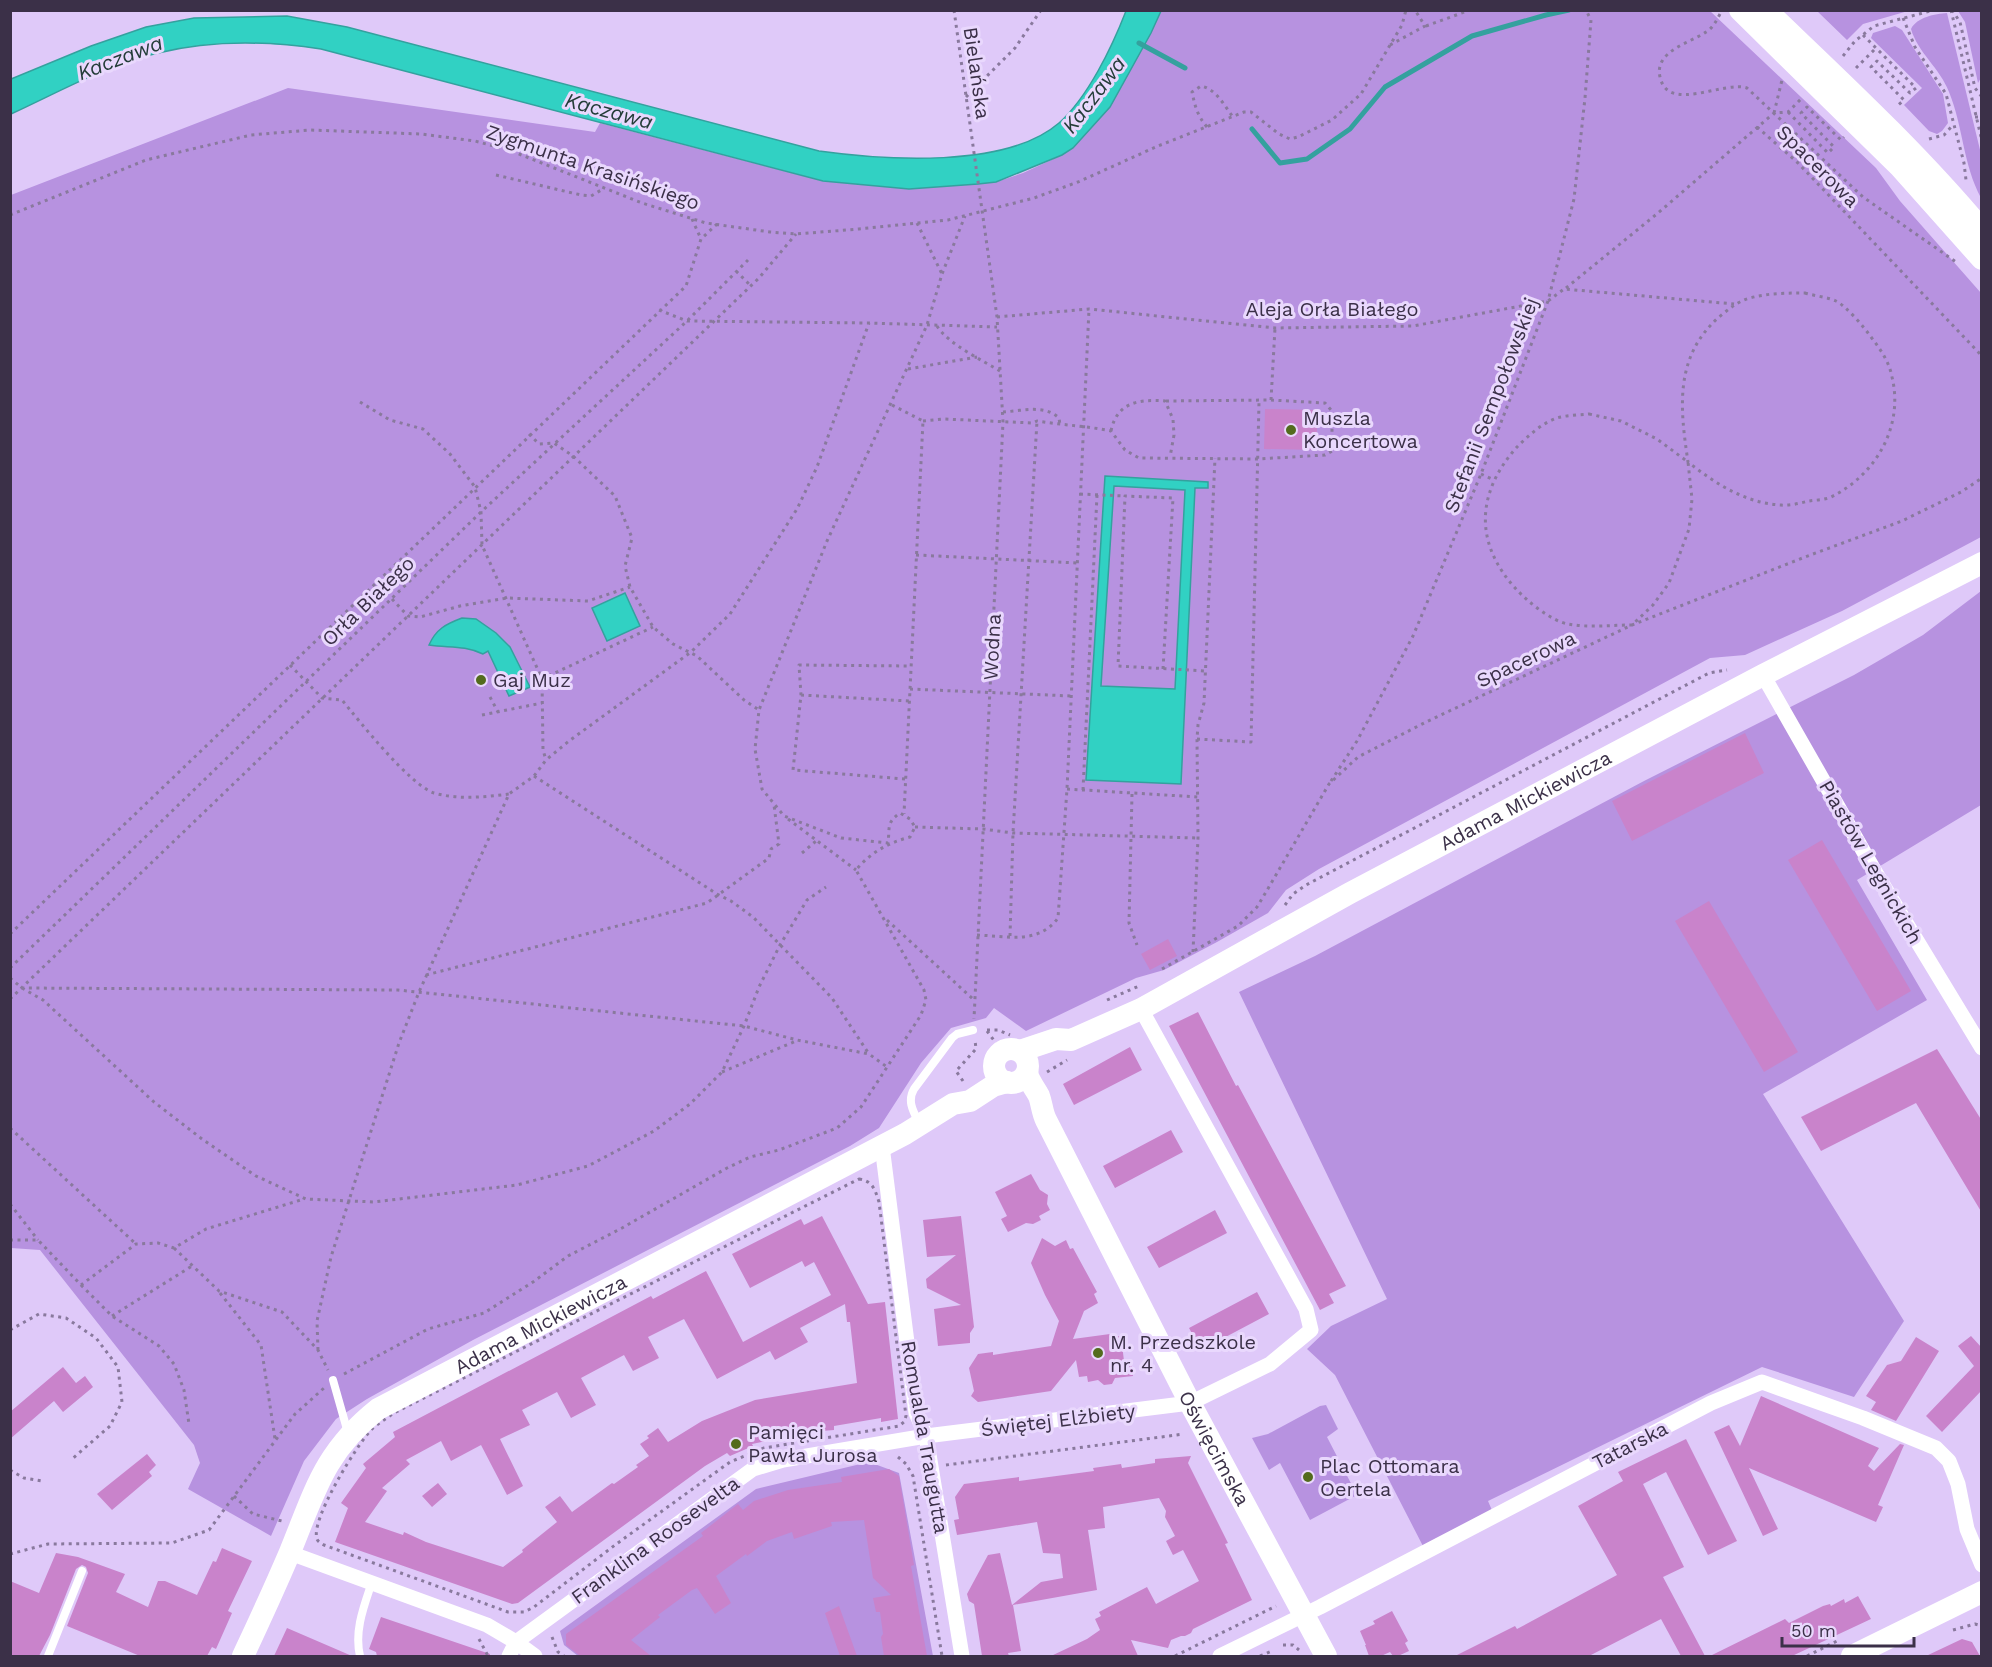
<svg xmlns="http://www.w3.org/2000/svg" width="1992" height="1667" viewBox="0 0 1992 1667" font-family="'Work Sans',sans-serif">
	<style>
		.green { fill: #b792e0 }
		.water { fill: #31d1c3; stroke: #34a19e; stroke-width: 1.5; fill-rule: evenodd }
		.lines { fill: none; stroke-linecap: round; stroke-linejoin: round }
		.stream { stroke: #34a19e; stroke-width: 5 }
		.building { fill: #c983cb; fill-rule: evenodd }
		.path { stroke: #89799d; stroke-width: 3; stroke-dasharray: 3 4.5; stroke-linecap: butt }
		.lane { stroke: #fff; stroke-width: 8 }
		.street { stroke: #fff; stroke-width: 15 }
		.secondary { stroke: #fff; stroke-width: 22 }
		.poi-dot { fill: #536b1d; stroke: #e9d8fd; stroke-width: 2 }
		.labels { text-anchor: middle; stroke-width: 6; stroke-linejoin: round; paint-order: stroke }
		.street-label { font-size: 20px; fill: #3b3048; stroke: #e9d8fd }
		.poi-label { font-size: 20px; fill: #3b3048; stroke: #e9d8fd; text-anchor: start }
		.water-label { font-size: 21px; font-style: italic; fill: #243d39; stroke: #e9d8fd }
	</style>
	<rect width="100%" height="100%" fill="#dfc9f9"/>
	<path class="green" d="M1161 11H1710L1876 168 1900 201 1981 293V537L1842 611 1745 655 1710 658 1319 869 1286 890 1268 913 1217 942 1164 970 1136 978 1026 1031 994 1008 986 1018 951 1028 921 1063 879 1128 850 1146 473 1340 367 1399 336 1419 304 1461 271 1536 188 1489 200 1463 194 1445 40 1250 11 1248V195L288 88 595 132 600 123 823 181 909 189 996 182 1023 173 1062 155 1073 148 1149 36Z
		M1817 11H1908L1863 24 1847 40Z
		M1958 11H1981L1982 76 1978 83 1965 22Z
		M1947 13 1981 154V198C1963 165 1963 126 1949 92 1940 68 1918 53 1911 29 1917 17 1935 14 1947 13Z
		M1895 26 1902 30 1943 94 1948 123 1942 131 1937 134 1929 131 1904 105 1922 88 1871 38 1873 33Z
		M1981 591V805L1857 880 1927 1000 1763 1094 1904 1321 1854 1397 1762 1367 1488 1501 1494 1515 1425 1550 1335 1375 1307 1349 1331 1326 1387 1299 1239 992 1315 956 1644 781 1854 675 1923 635Z
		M1326 1405 1338 1429 1327 1437 1357 1495 1310 1520 1280 1463 1269 1470 1252 1438 1268 1434 1320 1406Z
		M869 1462 899 1473 933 1656H578L564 1645 560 1631 756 1489Z"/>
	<path class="water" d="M1126 11H1161L1151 33 1110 107 1073 148 1062 155 996 182 978 184 909 189 823 181 321 49C268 41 211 40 158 53 106 65 59 92 11 114V79L91 46 146 27 194 18 287 16 347 27 819 151C884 160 1006 169 1059 123 1088 97 1112 47 1126 11Z
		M1105 476 1208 482V488H1195L1181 784 1086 780ZM1114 486 1185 490 1175 689 1101 686Z
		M625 593 640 626 607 641 592 608Z
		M462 618 476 619 496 633 510 647 530 687 509 696 488 651 483 654C464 645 449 648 429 645 436 629 446 624 462 618Z"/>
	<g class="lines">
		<path class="stream" d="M1139 43 1185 68
			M1252 129 1280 163 1307 159 1350 129 1385 87 1472 36 1546 15 1569 10"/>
	</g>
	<path class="building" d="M1265 409 1317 410V450L1264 449Z
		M1745 733 1764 773 1632 841 1612 801Z
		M1822 840 1911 991 1877 1011 1788 860Z
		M1709 901 1798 1052 1764 1072 1675 921Z
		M1168 939 1177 956 1150 970 1141 954Z
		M1198 1012 1236 1086 1238 1085 1260 1126 1346 1286 1329 1294 1334 1303 1320 1310 1169 1026Z
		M1130 1047 1142 1070 1074 1105 1063 1084Z
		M1937 1049 1982 1121V1213L1916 1103 1821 1151 1801 1117Z
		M1171 1130 1183 1152 1115 1188 1103 1166Z
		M1031 1174 1040 1190 1048 1195 1047 1204 1050 1210 1039 1216 1041 1220 1033 1224 1026 1223 1008 1232 1001 1219 1007 1216 995 1192Z
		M1215 1210 1227 1233 1159 1268 1147 1247Z
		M822 1216 868 1304 885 1302 898 1419 881 1422V1418L834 1426V1430L809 1432 752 1444 753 1446 730 1456 727 1453 705 1466 518 1603 512 1604 335 1542 348 1508 341 1503 366 1468 363 1464 395 1437 393 1432 651 1296 653 1299 706 1271 743 1342 831 1295 814 1262 805 1267 802 1261 750 1288 732 1254 801 1219 804 1225ZM845 1304 847 1322H850L857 1383 755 1400 702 1421 668 1442 658 1428 647 1436 649 1438 640 1444 649 1456 636 1465 638 1467 614 1484 612 1483 572 1512 560 1496 545 1507 557 1522 522 1550 523 1552 503 1567 426 1542 404 1532 403 1535 365 1522 387 1491 382 1488 410 1464 406 1460 441 1441 451 1461 481 1445 507 1495 523 1486 500 1439 530 1425 522 1410 557 1392 571 1418 596 1405 581 1378 624 1355 633 1371 659 1358 648 1337 684 1319 717 1379 770 1351 775 1360 808 1342 800 1328Z
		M961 1216 974 1327 970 1333V1343L938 1346 934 1309 961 1305 927 1288 926 1279 956 1255 927 1257 923 1220Z
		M1042 1238 1055 1246 1066 1240 1070 1249 1073 1248 1097 1292 1094 1294 1098 1303 1084 1311 1073 1339 1110 1334 1111 1337 1121 1336 1124 1361 1131 1360 1133 1376 1115 1378 1112 1384 1104 1385 1098 1380 1088 1382 1087 1376 1079 1377 1076 1360 1051 1391 978 1402 971 1396 974 1391 969 1368 978 1354 993 1352V1355L1051 1346 1059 1321 1045 1295 1031 1263Z
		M1257 1292 1269 1314 1201 1350 1189 1328Z
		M1971 1336 1982 1348V1390L1942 1432 1926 1416 1974 1366 1958 1346Z
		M1916 1337 1939 1351 1896 1421 1871 1410 1876 1402 1866 1396 1887 1365 1901 1361Z
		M63 1367 76 1383 85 1376 93 1387 63 1412 54 1401 10 1439V1412Z
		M1761 1396 1879 1448 1868 1466 1874 1471 1900 1444 1904 1445 1878 1505 1883 1507 1876 1522 1749 1468 1778 1529 1763 1536 1714 1432 1729 1425 1740 1446Z
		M1686 1439 1737 1541 1708 1555 1666 1472 1643 1484 1684 1567 1663 1577 1705 1656H1681L1661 1619 1589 1656H1455L1515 1626 1517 1629 1617 1575 1578 1506 1623 1481 1618 1472Z
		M147 1454 156 1465 149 1472 152 1476 112 1510 97 1494Z
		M1191 1456 1188 1463 1228 1543 1225 1544 1252 1600 1193 1629 1191 1633 1185 1636H1181L1171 1640 1168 1648 1131 1640 1138 1656H1051L1087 1639 1100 1630 1095 1619 1101 1616 1099 1612 1147 1587 1156 1604 1199 1581 1183 1550 1173 1555 1166 1541 1175 1536 1165 1517 1166 1511 1159 1498 1103 1507 1105 1528 1088 1530 1097 1590 1013 1605 1021 1651 1008 1653 1009 1656H982L974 1604 969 1601 967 1594 988 1555 1000 1553 1012 1605 1041 1582 1063 1578 1060 1554 1043 1553 1037 1522 957 1535 954 1520 959 1519 955 1497 964 1484 1019 1477V1481L1094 1471 1093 1468 1121 1464 1122 1468 1155 1463V1459Z
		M889 1469 899 1476 914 1565 911 1566 927 1656H884L881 1637 883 1634 880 1612H876L873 1598 891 1595 873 1578 864 1520 831 1522 832 1526 794 1539 792 1532 767 1541 747 1556 746 1554 716 1576 731 1603 715 1614 697 1588 692 1590 658 1615 660 1617 631 1640 651 1656H580L566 1645V1634L703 1536 701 1533 738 1504 743 1510 754 1501 788 1490 842 1482 841 1477Z
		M438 1483 447 1494 432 1507 422 1496Z
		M222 1548 252 1561 228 1611 232 1613 216 1649 212 1647 207 1656H140L67 1626 88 1573 86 1567 82 1565 76 1569 50 1635 39 1656H10V1581L39 1593 56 1553 78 1557 125 1574 116 1592 148 1607 158 1581H165L197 1595 213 1561 216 1562Z
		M1858 1596 1871 1619 1792 1656H1710L1785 1619 1789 1623 1823 1606 1830 1604 1831 1606 1844 1599 1845 1603Z
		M839 1606 857 1656H840L825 1613Z
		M1392 1611 1408 1641 1405 1643 1409 1651 1398 1656H1393L1390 1652 1381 1656H1369L1365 1645H1366L1360 1631 1375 1624 1373 1621Z
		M381 1617 490 1654V1656H377L376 1652 369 1649Z
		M287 1628 352 1656H274Z
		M1962 1639 1972 1642 1980 1656H1926Z"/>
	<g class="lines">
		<path class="path" d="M954 10 997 317 1003 422 974 1019
			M1951 10 1982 141
			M1952 10 1960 22 1975 88 1982 97
			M1720 14C1716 21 1713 28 1706 32 1690 43 1654 51 1660 77 1668 114 1724 80 1747 88L1863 197 1956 262
			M1903 18 1915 47 1946 94 1964 163 1966 180
			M1426 26 1470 10
			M1863 35 1916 88 1910 93 1877 61 1871 67 1904 100 1897 106
			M1390 45 1425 26 1415 10
			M1843 56 1855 41 1874 26 1934 10
			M1856 68 1876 48
			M966 97 1015 48 1041 10
			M1788 112 1828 153 1834 147 1801 113 1807 107 1841 140 1844 137
			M1774 113 1782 80
			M1975 117H1982
			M1207 127C1197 115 1195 106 1192 92L1201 86C1216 89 1224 105 1233 117
			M1757 127 1798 163 1982 356
			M1929 139 1944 135 1953 125
			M496 175 581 195 591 196 603 189
			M10 215 146 160 251 135 310 130 421 134 475 141 509 150 642 203 706 223 770 232 796 234 859 229 948 220 1034 198 1078 182 1158 146 1244 112H1251L1279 134 1290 139 1298 137 1332 120 1361 94 1402 25 1406 10
			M692 219 701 239
			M917 223 942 274
			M736 271 751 286
			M1566 288 1658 213 1774 113 1788 112 1802 98
			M1805 293C1815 296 1827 297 1836 301 1846 306 1864 327 1871 337 1880 349 1889 361 1892 377 1904 426 1876 475 1831 497 1824 500 1816 500 1809 501 1800 503 1790 506 1781 505 1745 503 1716 484 1688 462 1680 408 1674 357 1719 317 1729 309 1738 301 1750 298 1768 293 1787 293 1805 293Z
			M659 310 687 321 869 323 997 327
			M997 317 1089 309 1275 328 1413 326 1548 301 1564 289 1734 304
			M937 326C948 344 982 360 1000 371
			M908 369 977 357
			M1271 400 1275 328
			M360 402 390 420 423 429 450 454 475 487 481 512 482 545 542 679 543 750 546 760
			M892 405 923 421 904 814
			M1003 412C1022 411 1044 404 1059 418L1060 425
			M1589 414 1621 421 1657 439 1688 462 1692 499 1689 529 1669 583 1653 605 1632 625C1612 625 1588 628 1568 624 1551 621 1527 601 1516 589 1474 543 1476 493 1517 447 1528 436 1542 423 1557 418 1567 415 1579 415 1589 414Z
			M923 421 944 419 1033 423 1037 421C1062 425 1087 426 1111 431L1125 450 1139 458 1258 459 1325 455 1332 451V411L1325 403 1271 400 1165 401
			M1111 431C1117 402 1139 399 1165 401L1173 419 1174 435 1170 457
			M529 434 539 444 554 443 573 456 615 496 632 538 625 566 630 587 653 627 673 644 697 656 744 700 759 710
			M1481 474 1494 480
			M1080 494 1125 496
			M916 555 1078 563
			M384 574 400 590
			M392 599 408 616 420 617 460 606 507 598 588 601 630 587
			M290 665 322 698 342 700C360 722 410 785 434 793 459 800 484 797 509 794
			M1163 669 1173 498 1125 496 1118 666 1206 671
			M542 679 653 627
			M910 689 1071 696
			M801 695 909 701
			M490 697 498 712
			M482 715 542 703
			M1197 739 1251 742 1259 402
			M534 776 717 894 731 901 753 917 832 998 869 1054
			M905 779 793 770 801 695 799 665 911 666
			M1331 781 1357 741 1413 636 1481 474 1548 301 1574 199 1585 98 1591 20 1586 10
			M1067 789 1198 797
			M1083 790 1097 495
			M1132 794 1129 923 1137 945
			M788 819 856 870
			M915 827 983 829 1013 833 1197 838
			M802 853 816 841
			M1285 905 1293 894 1306 885 1709 673 1727 670
			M887 920 974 1000
			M10 934 686 286 701 239 717 224
			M977 935C1007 936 1038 945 1058 918L1067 789 1089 309
			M1010 936 1013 833 1037 421
			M1193 952 1198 838 1197 739 1198 725 1204 703 1215 458
			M10 968 481 512 687 321 748 260
			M1162 969 1238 926 1257 907 1266 892 1329 784 1358 757 1426 722 1632 625 1805 557 1902 521 1961 492 1982 478
			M426 975 707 903 769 858 771 849 779 844 774 805
			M10 978 22 988 398 990 744 1026 797 1040 869 1054 887 1067
			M22 988 43 1000 154 1102 202 1139 256 1176 306 1199 374 1202 517 1185 588 1166 654 1131 690 1104 722 1072 744 1026 759 987 780 945 807 900 826 887
			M10 999 759 278 796 234
			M1107 1000 1139 986
			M987 1030H998L1010 1035
			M987 1031 1001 1050
			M722 1072 796 1041
			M1047 1072 1067 1060
			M963 1081 956 1071 976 1049 975 1040
			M10 1128 136 1244
			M859 1179C873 1181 875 1190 879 1202L906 1416 904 1422 899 1426 764 1448 730 1462 615 1545 534 1607 524 1612H508L324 1545C321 1543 318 1542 317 1539 310 1520 357 1445 371 1430 377 1424 386 1419 394 1413Z
			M10 1204 38 1240
			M10 1240H38L81 1285 136 1244 158 1243 174 1248 206 1229 304 1199
			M174 1248 219 1291 282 1312 318 1350 328 1370
			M81 1285 112 1316 159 1346 174 1364 184 1390 189 1424
			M220 1293 261 1345 275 1439
			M112 1316 192 1266
			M10 1330 39 1314 66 1318 96 1338 118 1367 122 1402 110 1426 72 1459
			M318 1350 317 1321 331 1257 399 1043 419 992 509 794 534 776 546 760 569 741 691 652 730 614 797 509 817 467 869 323
			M344 1374 428 1329 484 1313 533 1282 568 1256 622 1228 727 1168 750 1157 779 1150 837 1128 861 1107 921 1015 926 1000 924 990 856 870C871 852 888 843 910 837L915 827 910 819 900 813C886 823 890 827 888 843L841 838 784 816 762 789 755 749 759 710 827 541 927 325 942 274 965 216
			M898 1457 906 1464 913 1476 942 1656
			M946 1465 1184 1434
			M10 1470 24 1478 42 1481
			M234 1496 253 1514 282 1521
			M10 1554 48 1544 172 1543 209 1530 295 1414 324 1388
			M1953 1630 1975 1624 1982 1626
			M552 1637 558 1652 564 1656
			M479 1639 488 1656
			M1283 1645H1293L1299 1650
			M1175 1656 1276 1606
			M1260 1656 1272 1651
			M1807 1656 1837 1641"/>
		<path class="lane" d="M919 1123C913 1111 907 1101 914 1089L952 1038 957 1034 973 1030
			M333 1380 348 1433
			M48 1656 82 1571
			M360 1656C354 1631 364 1606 372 1582"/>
		<path class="street" d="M1763 675 1877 875 1982 1048
			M882 1146 916 1413 926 1436 962 1656
			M290 1553 487 1625 516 1642 535 1656
			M509 1656 516 1642 753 1469 783 1460 926 1436 1190 1403 1270 1364 1311 1330 1306 1309 1141 1009
			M1220 1656 1320 1607 1711 1403 1762 1382 1863 1418 1936 1448 1949 1461 1958 1484 1967 1529 1982 1565"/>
		<g class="secondary">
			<path d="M1740 10 1900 167 1982 259"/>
			<path d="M1766 10C1840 81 1916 151 1982 230"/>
			<circle cx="1011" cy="1066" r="17"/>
			<path id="s1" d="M1020 1051 1056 1039 1071 1040 1141 1009 1350 893 1763 675 1982 563"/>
			<path id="s2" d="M1027 1073C1029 1082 1035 1088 1039 1096 1042 1104 1042 1112 1046 1120L1190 1403 1326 1656"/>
			<path id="s3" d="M243 1656C259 1622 275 1587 290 1552 315 1491 324 1452 378 1409L905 1134 953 1104 970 1101 993 1086 1007 1082"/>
			<path d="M1852 1656 1982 1592"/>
		</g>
	</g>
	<g class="poi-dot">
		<circle cx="1291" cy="430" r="6"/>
		<circle cx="481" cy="680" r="6"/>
		<circle cx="1098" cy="1353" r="6"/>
		<circle cx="736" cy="1444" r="6"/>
		<circle cx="1308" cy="1477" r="6"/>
	</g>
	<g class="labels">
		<g class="street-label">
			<text transform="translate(977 73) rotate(82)" y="7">Bielańska</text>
			<text transform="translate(1818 166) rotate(45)" y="7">Spacerowa</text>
			<text transform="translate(593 167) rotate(19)" y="7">Zygmunta Krasińskiego</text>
			<text x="1332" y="316">Aleja Orła Białego</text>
			<text transform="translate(1491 405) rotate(-69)" y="7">Stefanii Sempołowskiej</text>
			<text transform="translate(368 601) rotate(-44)" y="7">Orła Białego</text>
			<text transform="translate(992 647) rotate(-87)" y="7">Wodna</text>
			<text transform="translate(1526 659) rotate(-25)" y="7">Spacerowa</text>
			<text dy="7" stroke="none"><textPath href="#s1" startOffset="567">Adama Mickiewicza</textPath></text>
			<text transform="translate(1871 862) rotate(60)" y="7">Piastów Legnickich</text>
			<text dy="7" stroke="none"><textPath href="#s3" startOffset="468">Adama Mickiewicza</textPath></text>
			<text transform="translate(1058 1420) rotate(-7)" y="7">Świętej Elżbiety</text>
			<text transform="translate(925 1437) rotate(80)" y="7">Romualda Traugutta</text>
			<text transform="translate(1630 1445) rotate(-27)" y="7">Tatarska</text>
			<text dy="7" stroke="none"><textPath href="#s2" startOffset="420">Oświęcimska</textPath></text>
			<text transform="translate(655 1540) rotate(-36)" y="7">Franklina Roosevelta</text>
		</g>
		<g class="poi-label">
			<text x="1303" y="425">Muszla<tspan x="1303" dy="23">Koncertowa</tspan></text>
			<text x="493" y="687">Gaj Muz</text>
			<text x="1110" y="1349">M. Przedszkole<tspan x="1110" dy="23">nr. 4</tspan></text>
			<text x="748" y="1439">Pamięci<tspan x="748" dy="23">Pawła Jurosa</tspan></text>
			<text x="1320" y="1473">Plac Ottomara<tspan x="1320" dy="23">Oertela</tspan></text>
		</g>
		<g class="water-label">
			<text transform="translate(120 58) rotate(-21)" y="7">Kaczawa</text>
			<text transform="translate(1094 95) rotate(-53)" y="7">Kaczawa</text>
			<text transform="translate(609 111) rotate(15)" y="7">Kaczawa</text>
		</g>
	</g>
	<rect width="1992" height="1667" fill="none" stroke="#3b3048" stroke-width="24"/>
	<path d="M1782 1637v9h132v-9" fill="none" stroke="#3b3048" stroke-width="3"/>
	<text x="1791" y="1637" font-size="18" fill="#3b3048" stroke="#e9d8fd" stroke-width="4.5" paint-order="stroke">50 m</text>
</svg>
